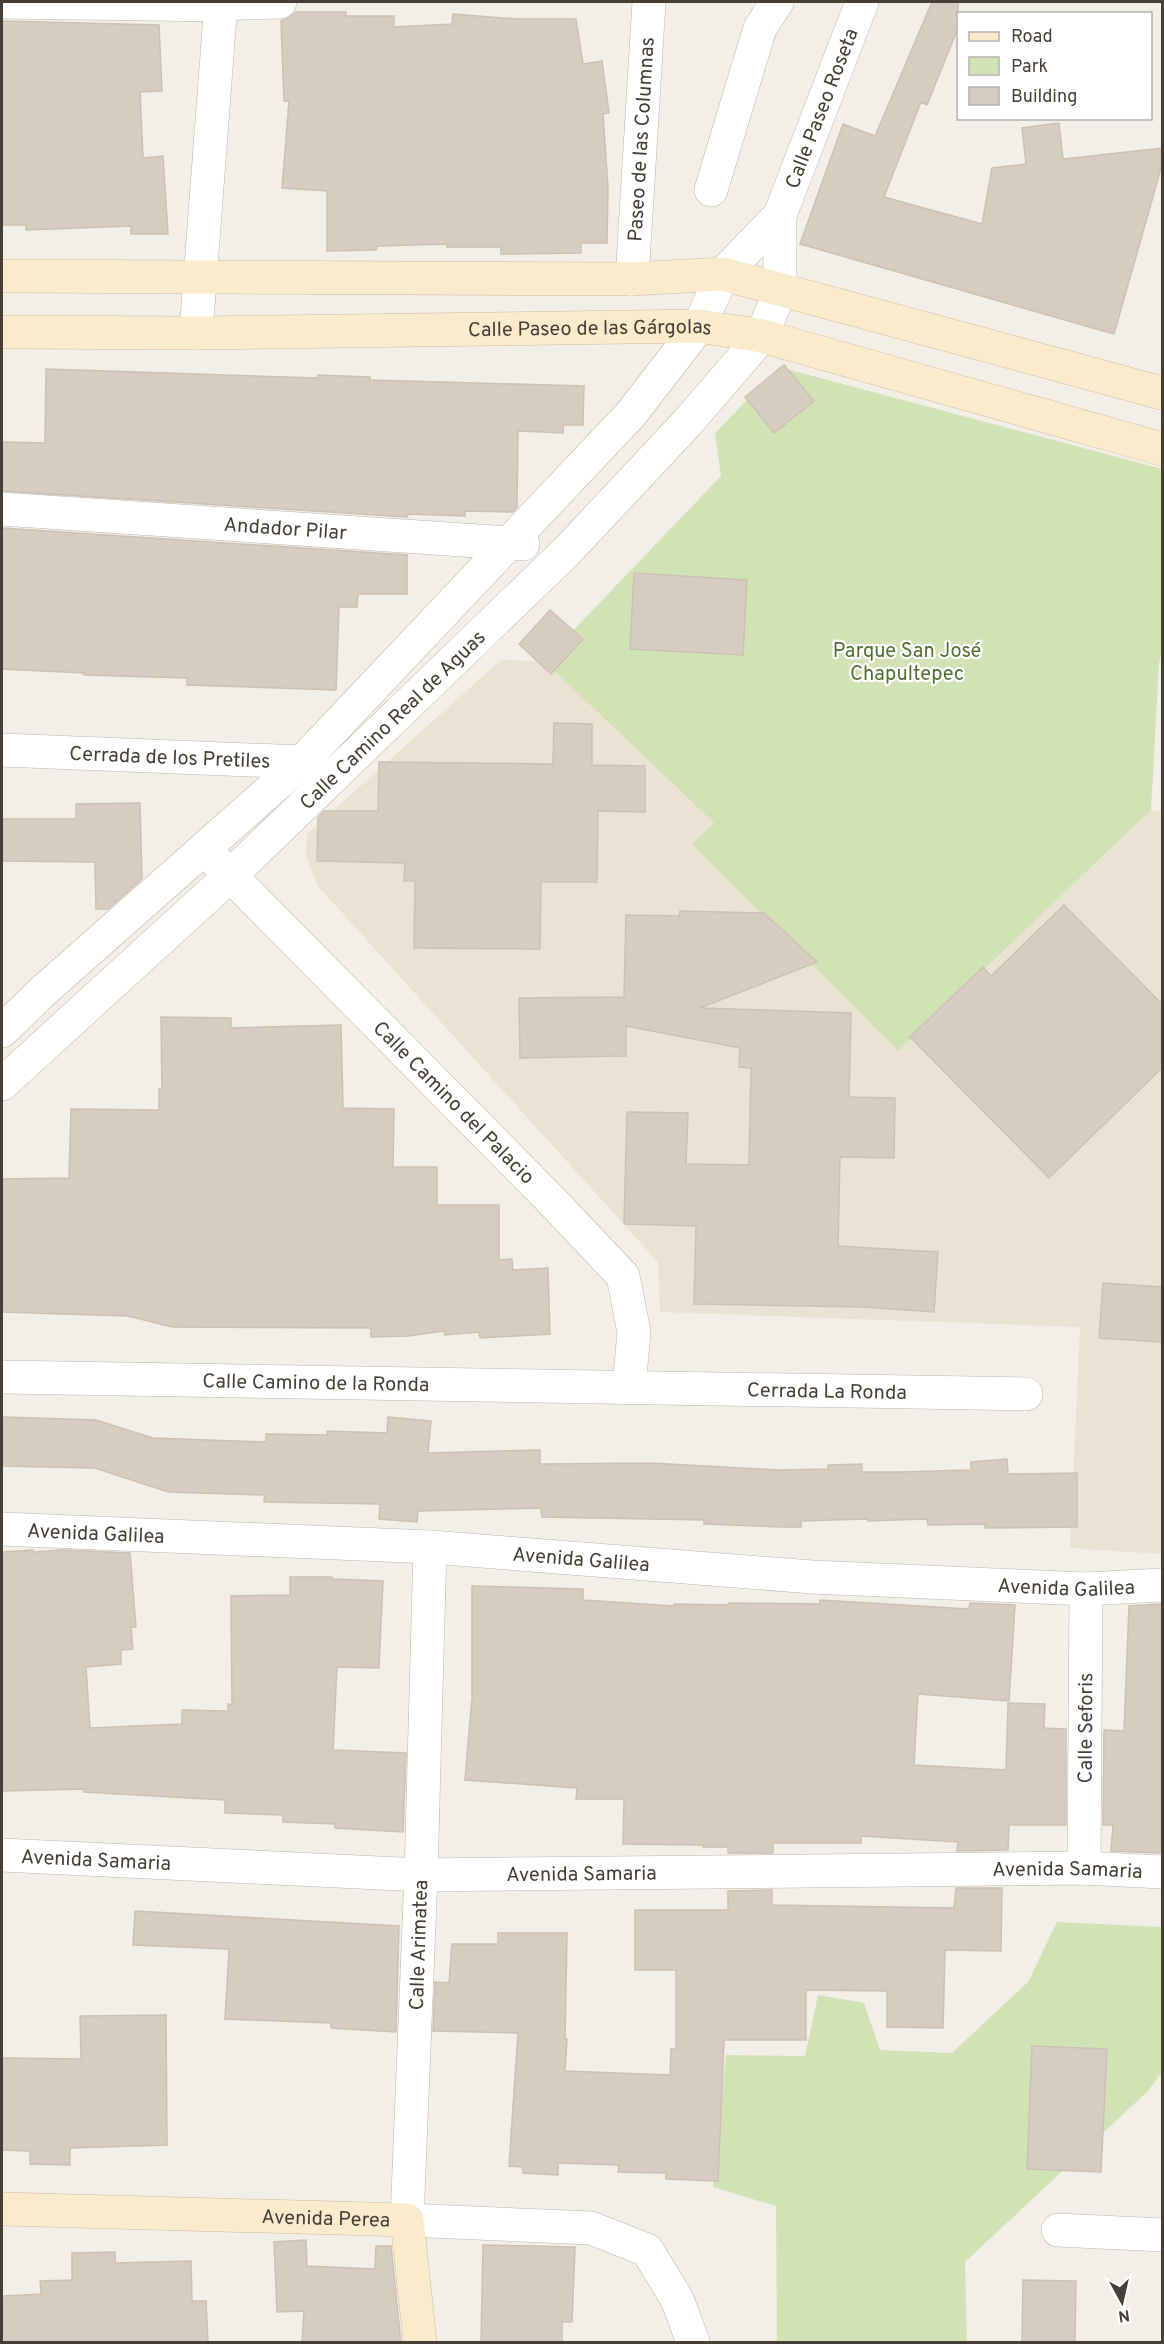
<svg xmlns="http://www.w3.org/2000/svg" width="1164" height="2344" viewBox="0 0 1164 2344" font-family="Overpass,sans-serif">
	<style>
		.education { fill: #eae2d3 }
		.green { fill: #d1e3b5 }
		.building { fill: #d6ccc2; stroke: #cdc1b3; stroke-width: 1.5 }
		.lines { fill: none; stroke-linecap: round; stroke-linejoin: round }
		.street-casing { stroke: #bdb5ac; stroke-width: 34 }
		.secondary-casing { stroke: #cebd9c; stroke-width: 34 }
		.street { stroke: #fff; stroke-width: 33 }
		.secondary { stroke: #f9ebcb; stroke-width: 33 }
		.labels { text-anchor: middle; stroke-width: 4.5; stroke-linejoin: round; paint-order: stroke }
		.street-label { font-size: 20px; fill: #453f37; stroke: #fff }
		.park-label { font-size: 20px; fill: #4e7130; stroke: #fff }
	</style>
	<rect width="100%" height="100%" fill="#f2eee8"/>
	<path class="education" d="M501 660 544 661 714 823 693 844 898 1051 1151 810 1162 812V1554L1070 1548 1080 1327 660 1312 658 1262 317 885 306 855 307 834Z"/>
	<path class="green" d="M779 367 1162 469V651L1159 664 1151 810 898 1051 692 844 714 823 544 661 721 476 715 433Z
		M1057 1922 1162 1927V2072L1148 2091 965 2262 967 2342H777L776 2206 713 2187 726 2055 805 2056 818 1995 864 2003 880 2050 952 2053 1028 1982Z"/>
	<path class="building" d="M932 2H958V28L927 105 921 102 884 197 982 224 992 168 1026 164 1022 128 1059 123 1063 159 1162 148V165L1114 334 800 244 843 124 875 136Z
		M296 12H346V16H394V27L452 24 453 14 518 19H576L583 64 602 61 609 113 603 114 608 188 607 243H581V253L501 254V247H447V244L377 246 376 250 327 251V191L282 188 289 101H284L281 21 289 18Z
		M2 21 159 25 162 91 140 92 143 158 163 156 168 234H131V226L26 230V225H2Z
		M784 365 814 401 774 433 745 397Z
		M46 369 318 378V375L370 377V380L584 386 583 425H563V433L518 431 517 507 513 512 465 511V516L408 514 407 517 2 491V442L45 443Z
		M2 528 407 555V594H358L357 607H339L336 690 187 685V678L84 675V673L2 669Z
		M634 573 747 580 743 655 630 649Z
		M550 610 583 639 551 674 519 644Z
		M554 723 592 724V765L645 766V812L598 811 597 882H541L540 949 414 948 415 881H404L405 863 317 861 318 817 324 811H378L379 762 553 764Z
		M140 803 142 879 108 909H96L95 862 2 861V819H76V804Z
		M1064 905 1162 1004V1068L1049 1178 910 1037 983 967 991 976Z
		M680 911 764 913 817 962 700 1008 851 1013 849 1097 895 1098 894 1158 840 1157 838 1246 938 1252 934 1312 865 1307 694 1304 696 1226 624 1224 627 1112 688 1113 686 1164 749 1165 751 1068 739 1067 740 1048 626 1026V1056L520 1058 519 998 624 997 626 915 679 916Z
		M161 1017 231 1018V1028L341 1025 343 1108 394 1109 393 1167H437V1205H499V1260L512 1259 513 1270 548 1268 550 1334 480 1338 479 1332 445 1335 444 1331 408 1336 371 1337V1328L172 1327 128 1316 2 1312V1179L69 1178 71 1109 159 1110V1089H162Z
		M1103 1283 1162 1287V1342L1099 1338Z
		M2 1417 96 1420 153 1438 266 1442V1434L327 1435V1431L387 1433 388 1417 431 1421 428 1453 540 1450V1464L651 1463 780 1470 828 1469V1465L862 1464V1472H898L971 1470V1462L1007 1459 1008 1474 1077 1473V1527L985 1528V1524L928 1525 927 1519 868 1521V1519L801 1521V1527H781L704 1524V1520L542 1517 541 1508 418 1511 417 1522 379 1519 380 1504 264 1502 265 1495 168 1492 95 1468 2 1466Z
		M33 1550V1552L63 1550 130 1553 136 1627H131L133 1649 121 1650V1664L86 1667 90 1728 182 1724V1710L228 1711V1704L232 1705 231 1596 290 1595V1577H332V1579L383 1581 379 1668 337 1667 333 1750 406 1753 403 1832 335 1828V1824L283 1822V1815L225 1813V1800L84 1792V1789L2 1791V1552Z
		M472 1586 583 1589V1600L674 1606V1604L729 1605V1603L820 1604V1600L969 1609 970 1603 1015 1605 1009 1701 918 1694 914 1765 1006 1770 1008 1703 1045 1704 1044 1728 1066 1729V1825H1009L1008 1850 957 1851 958 1842 861 1836V1843H773V1853H728V1847H703V1845L623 1844 624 1799H576L577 1788 465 1780 472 1698Z
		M1162 1604V1853L1111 1851 1113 1825H1103L1104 1730 1124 1731 1129 1606Z
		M956 1888H1002L1001 1951 945 1950 943 2028 887 2027V1991L806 1990V2040H724L718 2181 666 2179V2173L618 2172 619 2165 558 2163V2175L523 2173V2167L509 2166 518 2033 433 2031 435 1982 449 1983 452 1944H498V1933H567L565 2039H567L565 2071 670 2075 671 2049H676V1970H635V1910H728V1891L772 1890V1905L954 1908Z
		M135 1911 399 1926 396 2032 331 2028V2023L225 2019 229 1949 133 1945Z
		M166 2015 167 2145 70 2148V2165L30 2164V2151L2 2150V2058L81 2059 80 2016Z
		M1032 2046 1107 2049 1101 2172 1027 2169Z
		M306 2240 307 2266 375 2269 376 2246H391L401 2343H302L304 2311 277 2312 274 2242Z
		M483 2245 575 2247 572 2322H562V2343H481Z
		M115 2252V2263L191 2261 192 2301H206L208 2343H2V2296L41 2294 40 2281 72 2280V2253Z
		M1023 2280 1076 2281 1075 2343H1022Z"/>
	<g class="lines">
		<defs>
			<g id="street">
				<path d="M2 2 220 5 250 2"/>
				<path d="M246 3 280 2"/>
				<path d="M711 190 760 28 777 2"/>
				<path id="s1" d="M632 279 649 2"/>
				<path d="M196 333 221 2"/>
				<path id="s2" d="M2 509 523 544"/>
				<path id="s3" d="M2 750 302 762 312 765"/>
				<path id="s4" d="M216 861 551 1200 623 1276 634 1332 629 1387"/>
				<path d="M2 1031 41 993 302 762 631 414 699 326 723 274 780 215"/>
				<path id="s5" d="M2 1084 231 875 566 552 687 423 762 336 780 290V215L862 2"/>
				<path id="s6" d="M2 1377 1026 1394"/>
				<path id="s7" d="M2 1529 430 1547 812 1577 1086 1589 1162 1585"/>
				<path d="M430 1547 421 1875 407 2220 591 2228 647 2250 677 2299 693 2342"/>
				<path id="s8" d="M2 1855 421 1875 1084 1868 1162 1872"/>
				<path id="s9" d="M1084 1868 1086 1589"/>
				<path d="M1058 2230 1162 2235"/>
			</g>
			<g id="secondary">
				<path d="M2 276 632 279 723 274 1162 393"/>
				<path id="s10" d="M2 332 196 333 699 326 762 336 1162 449"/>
				<path id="s11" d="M2 2209 407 2220 420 2342"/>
			</g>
		</defs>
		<use href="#street" class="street-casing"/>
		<use href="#secondary" class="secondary-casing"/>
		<use href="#street" class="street"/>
		<use href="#secondary" class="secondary"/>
	</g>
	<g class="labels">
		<g class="street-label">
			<text dy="7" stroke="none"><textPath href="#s5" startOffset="1306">Calle Paseo Roseta</textPath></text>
			<text dy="7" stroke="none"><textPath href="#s1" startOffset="140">Paseo de las Columnas</textPath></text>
			<text dy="7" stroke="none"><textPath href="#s10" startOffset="588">Calle Paseo de las Gárgolas</textPath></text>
			<text dy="7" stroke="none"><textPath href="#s2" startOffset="284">Andador Pilar</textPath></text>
			<text dy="7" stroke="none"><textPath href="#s5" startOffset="534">Calle Camino Real de Aguas</textPath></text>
			<text dy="7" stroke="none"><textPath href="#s3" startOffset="168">Cerrada de los Pretiles</textPath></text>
			<text dy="7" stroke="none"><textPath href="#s4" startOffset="339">Calle Camino del Palacio</textPath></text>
			<text dy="7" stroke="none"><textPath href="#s6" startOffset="314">Calle Camino de la Ronda</textPath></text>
			<text dy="7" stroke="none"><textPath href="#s6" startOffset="825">Cerrada La Ronda</textPath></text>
			<text dy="7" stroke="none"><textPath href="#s7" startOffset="94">Avenida Galilea</textPath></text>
			<text dy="7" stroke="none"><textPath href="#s7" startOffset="580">Avenida Galilea</textPath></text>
			<text dy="7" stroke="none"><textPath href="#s7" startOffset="1066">Avenida Galilea</textPath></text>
			<text dy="7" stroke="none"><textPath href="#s9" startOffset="140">Calle Seforis</textPath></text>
			<text dy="7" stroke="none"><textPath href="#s8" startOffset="94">Avenida Samaria</textPath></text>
			<text dy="7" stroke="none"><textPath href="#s8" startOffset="1066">Avenida Samaria</textPath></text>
			<text dy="7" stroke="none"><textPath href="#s8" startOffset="580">Avenida Samaria</textPath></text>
			<text transform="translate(418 1945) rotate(-88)" y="7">Calle Arimatea</text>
			<text dy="7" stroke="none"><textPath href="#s11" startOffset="324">Avenida Perea</textPath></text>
		</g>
		<g class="park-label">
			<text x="907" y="657">Parque San José<tspan x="907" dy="23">Chapultepec</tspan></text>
		</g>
	</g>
	<rect width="1164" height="2344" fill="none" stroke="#453f37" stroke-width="6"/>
	<rect x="957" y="12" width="195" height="108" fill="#ffffff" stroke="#b5b2af" stroke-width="1.5"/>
	<rect x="969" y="32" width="30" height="9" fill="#f9ebcb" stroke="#b5b2af" stroke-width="1.5"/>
	<text x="1011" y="42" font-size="18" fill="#453f37">Road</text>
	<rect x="969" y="57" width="30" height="18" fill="#d1e3b5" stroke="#b5b2af" stroke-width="1.5"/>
	<text x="1011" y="72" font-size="18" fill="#453f37">Park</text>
	<rect x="969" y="87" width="30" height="18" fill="#d6ccc2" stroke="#b5b2af" stroke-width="1.5"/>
	<text x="1011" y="102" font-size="18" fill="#453f37">Building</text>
	<g transform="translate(1122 2302) rotate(172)" stroke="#ffffff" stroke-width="4.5" paint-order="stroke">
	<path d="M0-4.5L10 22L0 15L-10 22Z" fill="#453f37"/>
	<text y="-9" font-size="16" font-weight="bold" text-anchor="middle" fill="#453f37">N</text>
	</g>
</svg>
